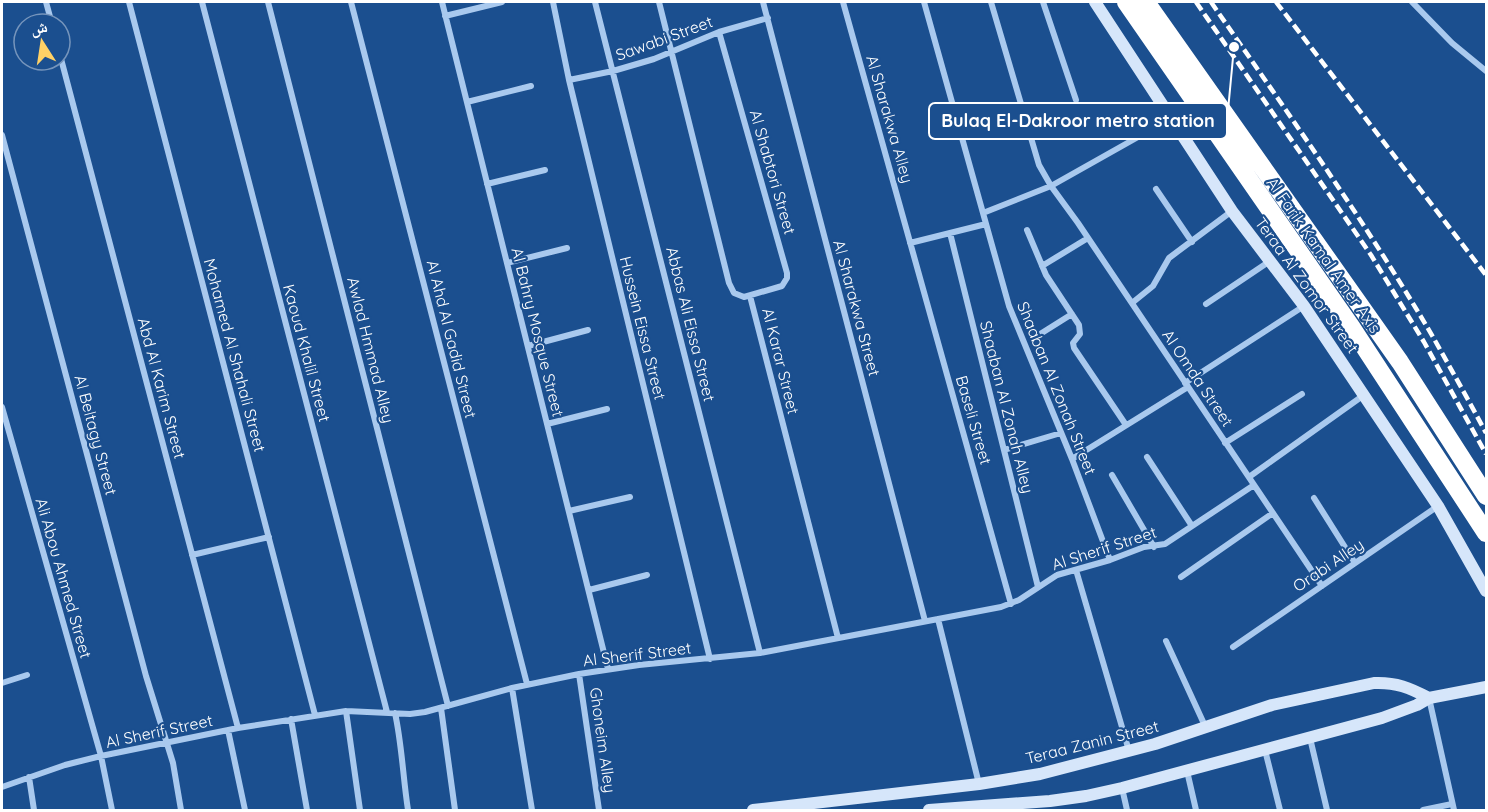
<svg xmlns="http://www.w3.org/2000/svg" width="1488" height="812" viewBox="0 0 1488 812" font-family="Quicksand,'Noto Naskh Arabic',sans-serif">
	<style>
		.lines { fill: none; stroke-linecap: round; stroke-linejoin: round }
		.street { stroke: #a9c9ee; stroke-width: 6 }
		.secondary { stroke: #d6e6fa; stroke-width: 12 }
		.highway { stroke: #fff; stroke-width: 18 }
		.rail { stroke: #fff; stroke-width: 4.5; stroke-dasharray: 10 4.5; stroke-linecap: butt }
		.labels { text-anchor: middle; stroke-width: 4.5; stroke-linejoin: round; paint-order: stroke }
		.street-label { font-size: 16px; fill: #fff; stroke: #1b4f8f }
		.leader { fill: none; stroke: #fff; stroke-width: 2 }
		.callout-dot { fill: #fff; stroke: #1b4f8f; stroke-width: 2 }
		.callout { fill: #1b4f8f; stroke: #fff; stroke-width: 2 }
		.callout-label { font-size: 18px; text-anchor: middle; font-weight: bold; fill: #fff }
	</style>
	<rect width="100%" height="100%" fill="#1b4f8f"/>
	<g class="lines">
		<path class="street" d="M46 2 52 24
			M129 2 315 715
			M202 2 387 712
			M268 2 448 706
			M351 2 527 684
			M442 2 608 669
			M553 2 569 80 710 659
			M595 2 760 653
			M659 2 729 283 734 293 744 297 782 286 787 278V273L719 32
			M763 2 925 621
			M843 2 1011 604
			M924 2 1009 306 1072 459 1110 560
			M991 2 1039 165 1051 186 1078 223 1322 586
			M1043 2 1076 100
			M1412 2 1452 43 1486 71
			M445 16 502 2
			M60 55 238 728
			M569 80 613 71 654 59 719 32 768 18
			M467 102 531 86
			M2 135 146 676 173 763 181 810
			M487 184 545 170
			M1156 189 1192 242
			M983 213 1051 186 1170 119
			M1027 230 1046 275 1079 325 1080 334 1073 343 1074 348 1126 425
			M950 233 1038 587
			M910 243 986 224
			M507 263 567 248
			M1042 266 1088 238
			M750 296 838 638
			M1132 303 1153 286 1169 258 1232 211
			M1206 304 1270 261
			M1037 336 1072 314
			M528 346 588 330
			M1185 383 1304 306
			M2 407 101 756 112 810
			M547 424 607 409
			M1225 443 1302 394
			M1004 450 1061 433
			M1147 457 1192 526
			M1072 459 1188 387
			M1112 475 1154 547
			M1249 477 1364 395
			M1314 498 1355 563
			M569 511 630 497
			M192 555 269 537
			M1076 570 1129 751
			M1181 577 1273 513
			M589 590 647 575
			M938 619 979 784
			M1166 641 1205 726
			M1233 647 1438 506
			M579 674 599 810
			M2 683 27 675
			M512 688 532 810
			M1429 698 1454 810
			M441 708 455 810
			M346 711 360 810
			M395 713C402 745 403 778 408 810
			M291 719 307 810
			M228 730 245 810
			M1310 738 1327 810
			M1265 750 1280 810
			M1187 771 1196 810
			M29 777 34 810
			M2 787 65 765 101 756 238 728 346 711 410 714 425 712 512 688 579 674 639 665 760 653 1001 607 1019 600 1057 575 1110 560 1144 547 1165 544 1254 485
			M1122 788 1127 810
			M1423 810 1452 804"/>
		<path class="secondary" d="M1095 2 1232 211 1304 306 1438 506 1486 591
			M753 810 979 784 1040 774 1155 744 1272 705 1374 683C1396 682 1410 688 1429 698
			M929 810 1050 801 1086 796 1122 788 1382 718 1417 705 1429 698 1486 687"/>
		<path class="highway" d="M1126 2 1352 328 1486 533
			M1146 2 1400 362 1486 496"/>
		<path class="rail" d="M1196 2 1371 255 1424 342 1486 454
			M1211 2C1287 112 1365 221 1433 337 1451 369 1469 401 1486 433
			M1276 2 1486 275"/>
	</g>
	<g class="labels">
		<g class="street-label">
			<text transform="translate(664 38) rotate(-20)" y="6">Sawabi Street</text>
			<text transform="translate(890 119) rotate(74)" y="6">Al Sharakwa Alley</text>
			<text transform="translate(773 172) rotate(74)" y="6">Al Shabtori Street</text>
			<text transform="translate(1324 255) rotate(55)" y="6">Al Farik Kamal Amer Axis</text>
			<text transform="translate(1307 285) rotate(54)" y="6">Teraa Al Zomor Street</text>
			<text transform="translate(857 308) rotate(75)" y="6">Al Sharakwa Street</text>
			<text transform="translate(691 324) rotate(76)" y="6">Abbas Ali Eissa Street</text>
			<text transform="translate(643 328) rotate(76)" y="6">Hussein Eissa Street</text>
			<text transform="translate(538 332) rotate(76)" y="6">Al Bahry Mosque Street</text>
			<text transform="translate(452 339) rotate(76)" y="6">Al Ahd Al Gadid Street</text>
			<text transform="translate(371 350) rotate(76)" y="6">Awlad Hmmad Alley</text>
			<text transform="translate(307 353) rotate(75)" y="6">Kaoud Khalil Street</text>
			<text transform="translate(235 355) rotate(75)" y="6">Mohamed Al Shahali Street</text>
			<text transform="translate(781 361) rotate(76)" y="6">Al Karar Street</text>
			<text transform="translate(1198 378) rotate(56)" y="6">Al Omda Street</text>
			<text transform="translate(162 388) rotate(75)" y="6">Abd Al Karim Street</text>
			<text transform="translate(1057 388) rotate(68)" y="6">Shaaban Al Zonah Street</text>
			<text transform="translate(1007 407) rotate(76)" y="6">Shaaban Al Zonah Alley</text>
			<text transform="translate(974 420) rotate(74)" y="6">Baseli Street</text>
			<text transform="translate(96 435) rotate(75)" y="6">Al Beltagy Street</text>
			<text transform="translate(1104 548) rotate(-18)" y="6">Al Sherif Street</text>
			<text transform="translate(1328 565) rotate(-34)" y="6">Orabi Alley</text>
			<text transform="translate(64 578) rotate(74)" y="6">Ali Abou Ahmed Street</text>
			<text transform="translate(637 654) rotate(-7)" y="6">Al Sherif Street</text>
			<text transform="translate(159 731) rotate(-12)" y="6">Al Sherif Street</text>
			<text transform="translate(603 740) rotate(82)" y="6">Ghoneim Alley</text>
			<text transform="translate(1092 742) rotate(-14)" y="6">Teraa Zanin Street</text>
		</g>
	</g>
	<path class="leader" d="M1234 47L1227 121"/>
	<circle class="callout-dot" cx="1234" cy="47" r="6"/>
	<rect class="callout" x="929" y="103" width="298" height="36" rx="6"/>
	<g class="callout-label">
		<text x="1078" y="127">Bulaq El-Dakroor metro station</text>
	</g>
	<rect width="1488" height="812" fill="none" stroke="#ffffff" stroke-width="6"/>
	<g transform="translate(42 42) rotate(348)"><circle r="28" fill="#1b4f8f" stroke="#7695bc" stroke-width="1.5"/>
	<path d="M0-4.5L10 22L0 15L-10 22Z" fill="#ffd166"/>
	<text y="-9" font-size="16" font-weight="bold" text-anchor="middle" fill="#ffffff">ش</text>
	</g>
</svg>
